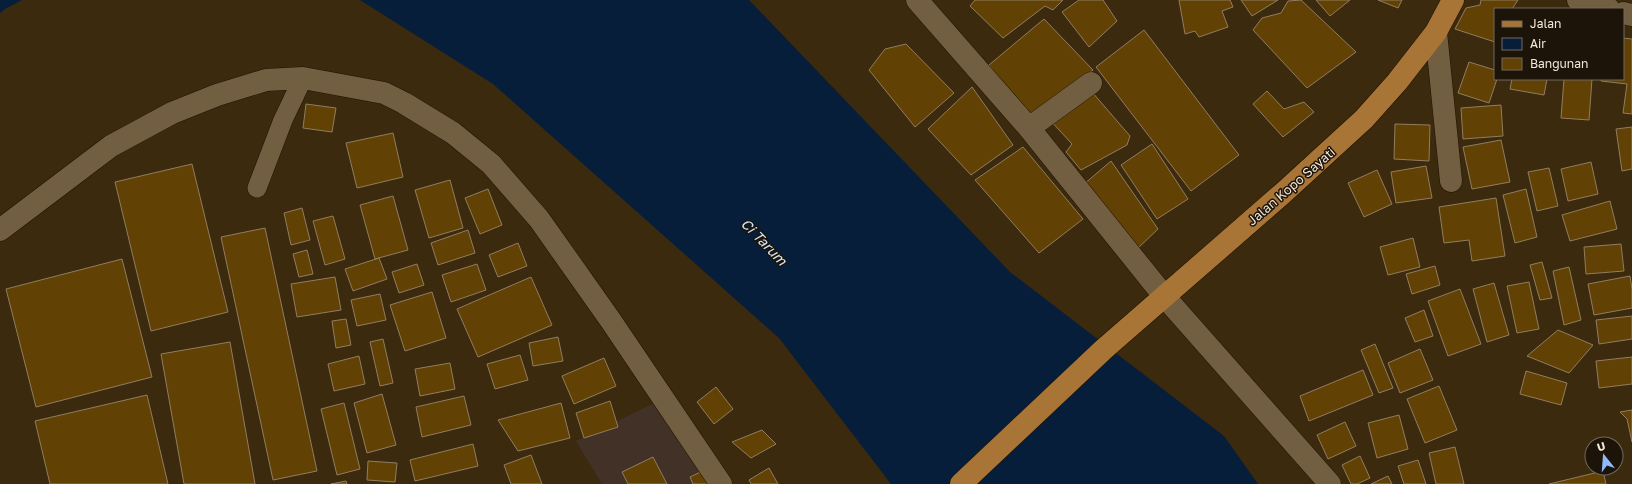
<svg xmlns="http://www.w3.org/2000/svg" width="1632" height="484" viewBox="0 0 1632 484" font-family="'Golos Text',sans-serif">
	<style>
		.commercial { fill: #423127 }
		.water { fill: #061e3a }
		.building { fill: #614104; stroke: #917d60 }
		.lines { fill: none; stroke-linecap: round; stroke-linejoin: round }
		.lane-casing { stroke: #221200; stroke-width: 20 }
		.street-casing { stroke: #221200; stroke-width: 23 }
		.primary-casing { stroke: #221200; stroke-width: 23 }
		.lane { stroke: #725f42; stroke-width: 19 }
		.street { stroke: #725f42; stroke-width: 22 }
		.primary { stroke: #a97537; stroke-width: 22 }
		.labels { text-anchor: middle; stroke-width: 3; stroke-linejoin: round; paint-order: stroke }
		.street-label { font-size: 13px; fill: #f4e8d8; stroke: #1c1409 }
		.water-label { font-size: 14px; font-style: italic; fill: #d8e5f6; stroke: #1c1409 }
	</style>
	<rect width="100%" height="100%" fill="#3b2a0e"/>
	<path class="commercial" d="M673 394 734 484H602L576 441Z"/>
	<path class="water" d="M0 0H22L5 9 0 13Z
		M360 0H749L1010 272 1224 436 1258 484H891L779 338 493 84Z"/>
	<path class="building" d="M975 0H1063L1053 10 1045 6 1003 38 970 6Z
		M1079 0H1103L1117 21 1089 47 1062 12Z
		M1179 0H1230L1233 7 1222 11 1228 27 1199 37 1195 31 1185 34Z
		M1241 0H1278L1252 16Z
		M1301 0 1356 52 1307 88 1253 30 1262 18 1281 13 1288 1Z
		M1316 0H1350L1330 16Z
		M1378 0H1402L1398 8Z
		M1481 0H1518L1512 9H1495V42L1455 29 1466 8 1480 5Z
		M1044 19 1093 70 1030 117 989 65Z
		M1144 30 1239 155 1191 191 1096 67Z
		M1623 38 1632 39V114L1623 113 1627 84 1601 81V79H1623Z
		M906 44 954 93 915 127 869 70 885 49Z
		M1469 62 1495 70V79H1497L1489 103 1458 93Z
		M1512 79H1547L1544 95 1510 89Z
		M1564 79H1592L1589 120 1561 118Z
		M972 87 1013 145 971 175 928 129Z
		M1267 91 1284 109 1304 102 1314 112 1283 137 1253 104Z
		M1092 92 1130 136 1127 145 1081 170 1066 152 1072 144 1050 120Z
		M306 104 336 108 332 132 303 128Z
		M1501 105 1503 136 1463 139 1461 108Z
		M1395 124 1430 125 1429 161 1394 159Z
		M1632 127V169L1622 171 1616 129Z
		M393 133 403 177 357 188 346 143Z
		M1501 140 1510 182 1472 189 1463 147Z
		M1152 144 1188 199 1157 219 1121 165Z
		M1023 147 1083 219 1039 253 975 180Z
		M1111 161 1158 229 1136 250 1083 185Z
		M1591 162 1598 194 1568 201 1561 169Z
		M192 164 228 312 151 331 115 182Z
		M1426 166 1432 198 1396 203 1391 172Z
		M1549 168 1558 206 1537 211 1528 172Z
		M1377 170 1392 204 1364 217 1348 183Z
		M450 180 463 228 429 238 415 190Z
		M488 189 502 225 480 234 465 198Z
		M1526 189 1537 237 1515 243 1503 195Z
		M393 196 408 250 375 259 360 205Z
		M1496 198 1505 256 1472 261 1469 240 1444 243 1439 207Z
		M1610 201 1617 229 1570 241 1562 215Z
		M302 208 310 240 291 245 284 213Z
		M333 216 345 259 325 265 313 221Z
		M265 228 317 471 273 480 221 237Z
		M468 230 475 253 438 265 431 243Z
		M1413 238 1420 267 1388 275 1380 247Z
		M518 243 527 266 498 277 489 255Z
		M1621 244 1624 271 1586 274 1584 247Z
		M307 250 313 274 299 277 293 254Z
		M379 258 387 279 353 291 345 269Z
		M122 259 152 377 36 407 6 289Z
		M1542 262 1552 298 1540 300 1530 265Z
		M417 264 424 285 399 293 392 272Z
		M477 264 486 290 451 302 442 275Z
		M1435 266 1440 285 1412 294 1406 274Z
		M1569 267 1581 320 1564 325 1553 271Z
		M1630 276 1632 289V308L1594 315 1588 284Z
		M335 277 341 310 297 317 291 284Z
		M531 277 552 325 478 357 457 309Z
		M1529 282 1539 329 1517 333 1507 286Z
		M1494 283 1509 335 1487 342 1473 289Z
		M1460 289 1481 344 1448 356 1428 301Z
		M432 292 446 338 405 351 390 305Z
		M380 294 386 320 357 326 351 300Z
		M1424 310 1433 336 1415 342 1405 318Z
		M1632 316V339L1599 344 1596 320Z
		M346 319 351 345 336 348 332 321Z
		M1558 330 1593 345 1569 373 1527 356Z
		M558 337 563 361 533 366 529 343Z
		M383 339 393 383 380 386 370 342Z
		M230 342 255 484H184L161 354Z
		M1375 344 1393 388 1379 393 1361 350Z
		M1420 349 1433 380 1400 393 1388 363Z
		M520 355 528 380 495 389 487 364Z
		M359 356 365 384 334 391 328 364Z
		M1632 357V384L1599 388 1596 361Z
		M604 358 616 386 574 404 562 376Z
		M450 363 455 389 420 396 415 369Z
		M1363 370 1373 395 1309 421 1300 396Z
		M1526 371 1567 383 1561 405 1520 394Z
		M1439 386 1457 430 1425 443 1407 399Z
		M716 387 733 409 714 424 697 402Z
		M382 394 396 445 367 453 354 403Z
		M147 395 168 484H50L35 421Z
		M464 396 471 425 422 437 416 407Z
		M610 401 618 427 584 438 576 413Z
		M344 403 360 469 337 475 321 409Z
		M561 403 570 438 518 451 498 420Z
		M1632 410V442L1627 419 1620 412Z
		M1399 415 1408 449 1377 458 1368 423Z
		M1345 422 1356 446 1328 459 1317 435Z
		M762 430 776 444 751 458 732 442Z
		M473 444 478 466 415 481 410 460Z
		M1455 447 1464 484H1436L1429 453Z
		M531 455 542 484H511L504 465Z
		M1360 456 1370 478 1357 484H1351L1342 465Z
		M653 457 667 484H628L622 472Z
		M1418 460 1426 484H1404L1398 466Z
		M368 461 397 463 395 482 367 480Z
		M769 468 778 484H751L749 480Z
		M705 470 712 484H693L690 477Z
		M1603 471 1606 484H1549Z
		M1388 476 1392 484H1371Z
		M346 481 347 484H331Z"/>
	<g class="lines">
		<defs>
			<path id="lane" d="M257 188 283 120 303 78"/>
			<path id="street" d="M917 0 1029 128 1164 296 1330 484
				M1578 0 1609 9
				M1623 13 1632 15
				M1436 32 1451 181
				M1029 128 1091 83
				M0 230 111 146 172 113 217 95 266 80 303 78 384 93 404 103 453 133 491 164 539 219 611 321 721 484"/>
			<path id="primary" d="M961 484 1104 349 1282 194 1364 119 1397 82 1436 32 1453 0"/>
		</defs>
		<use href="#lane" class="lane-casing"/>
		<use href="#street" class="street-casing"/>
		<use href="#primary" class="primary-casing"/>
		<use href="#lane" class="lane"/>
		<use href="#street" class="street"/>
		<use href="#primary" class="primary"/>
	</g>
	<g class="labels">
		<g class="street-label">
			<text transform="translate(1291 186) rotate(-41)" y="5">Jalan Kopo Sayati</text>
		</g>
		<g class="water-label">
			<text transform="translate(764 242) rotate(46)" y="5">Ci Tarum</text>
		</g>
	</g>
	<rect x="1494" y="8" width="130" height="72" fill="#1c1409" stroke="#72695c"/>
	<rect x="1502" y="21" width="20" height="6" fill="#a97537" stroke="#72695c"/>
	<text x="1530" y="28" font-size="12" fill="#f4e8d8">Jalan</text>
	<rect x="1502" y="38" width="20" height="12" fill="#061e3a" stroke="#72695c"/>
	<text x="1530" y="48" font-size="12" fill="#f4e8d8">Air</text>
	<rect x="1502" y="58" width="20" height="12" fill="#614104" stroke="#72695c"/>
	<text x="1530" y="68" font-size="12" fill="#f4e8d8">Bangunan</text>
	<g transform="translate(1604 456) rotate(343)"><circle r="19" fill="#1c1409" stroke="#72695c"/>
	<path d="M0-3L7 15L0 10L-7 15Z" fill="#8fb8fd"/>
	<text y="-6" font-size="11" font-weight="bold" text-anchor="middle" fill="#f4e8d8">U</text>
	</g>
</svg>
